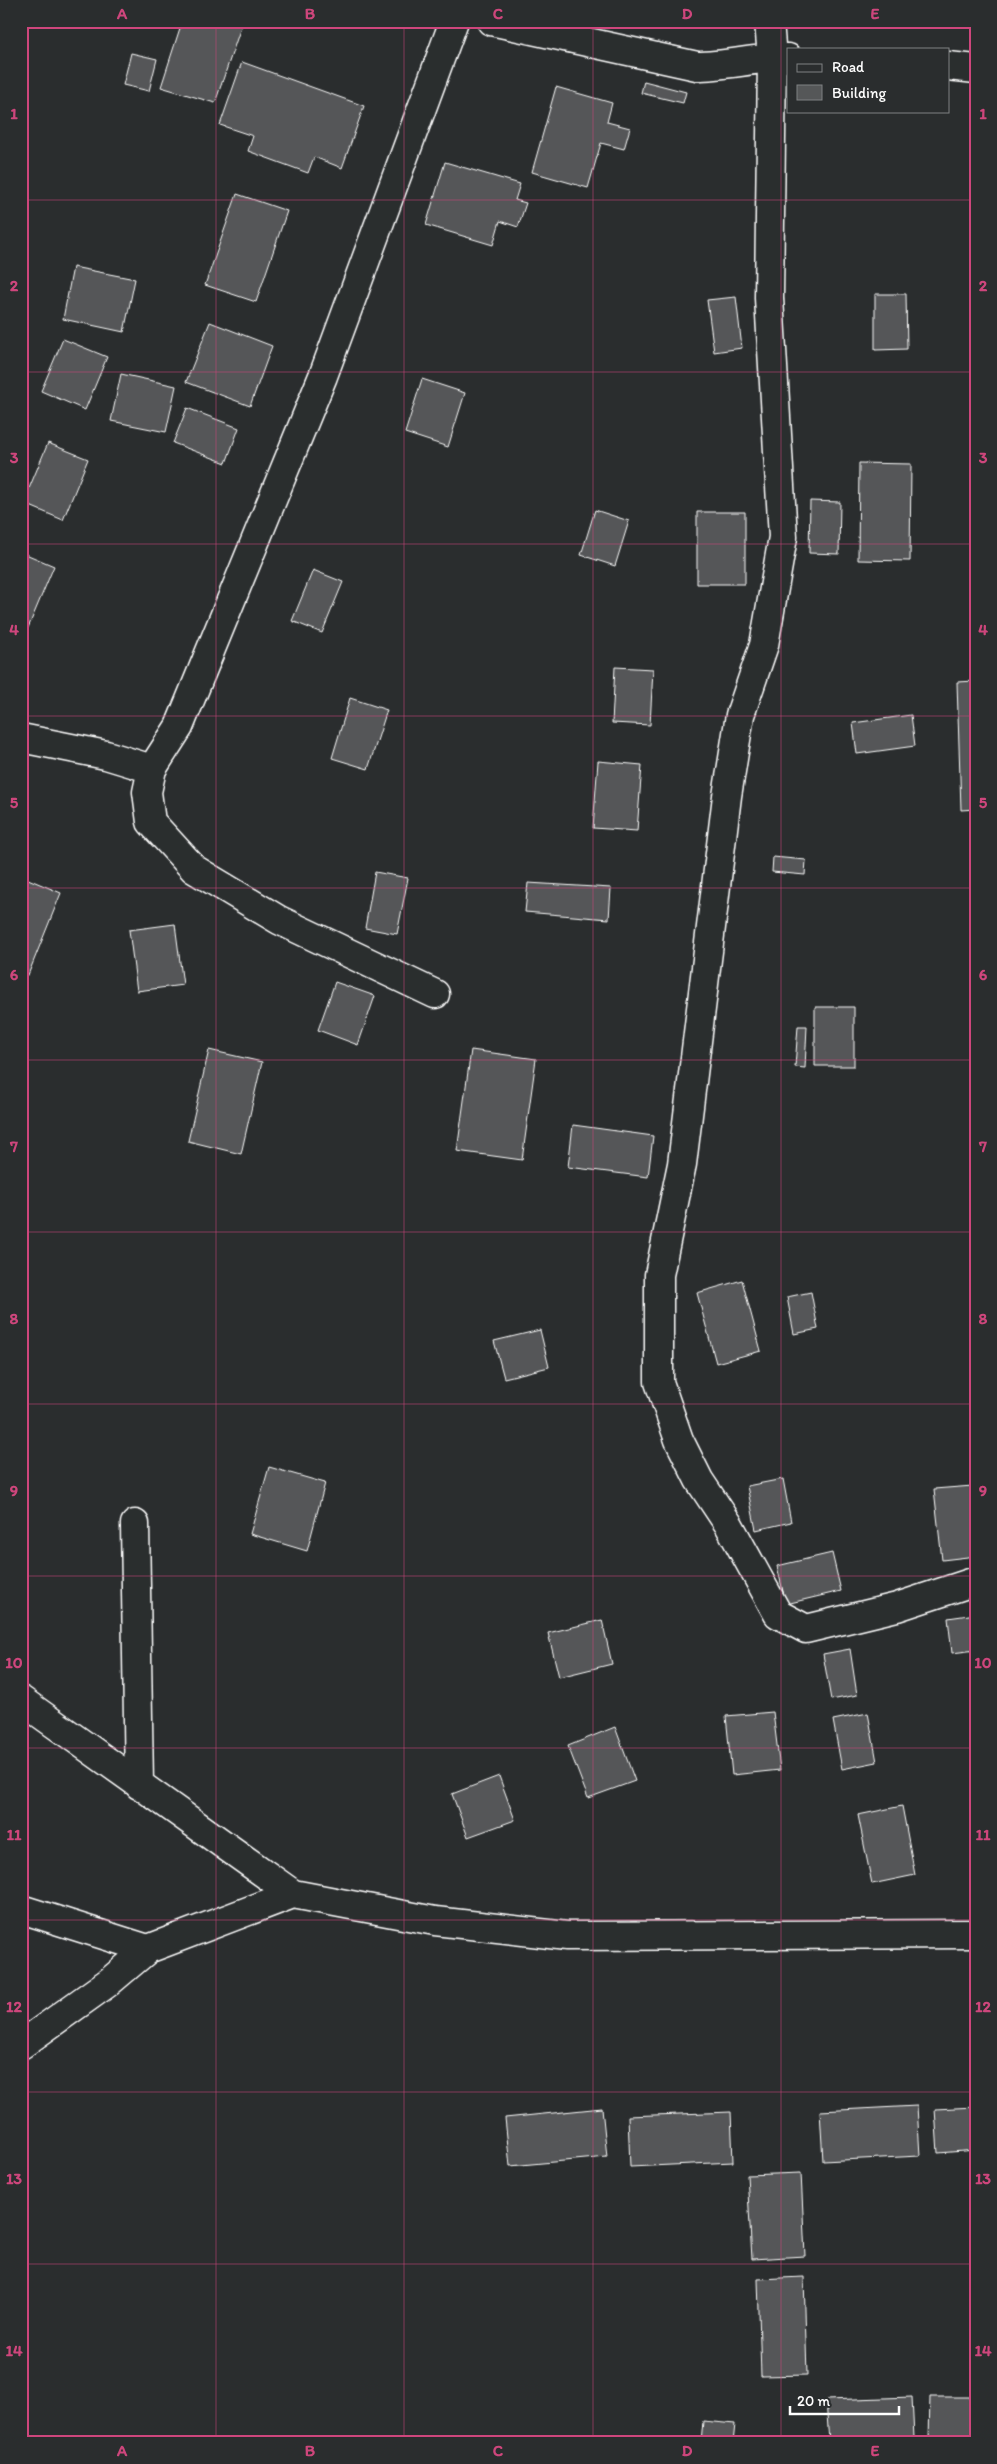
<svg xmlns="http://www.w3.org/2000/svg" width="997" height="2464" viewBox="0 0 997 2464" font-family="Itim,sans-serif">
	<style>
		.building { fill: #555758; stroke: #fff }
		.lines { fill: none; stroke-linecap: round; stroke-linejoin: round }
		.minor-casing { stroke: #fff; stroke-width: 31 }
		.minor { stroke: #2a2d2e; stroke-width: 28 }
		.grid { fill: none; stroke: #ce467c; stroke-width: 1; stroke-opacity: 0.55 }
		.neatline { fill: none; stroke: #ce467c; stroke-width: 2 }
		.grid-label { font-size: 16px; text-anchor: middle; font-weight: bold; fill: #ce467c }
	</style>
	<rect width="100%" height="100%" fill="#2a2d2e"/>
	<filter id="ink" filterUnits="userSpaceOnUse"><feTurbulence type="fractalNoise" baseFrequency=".02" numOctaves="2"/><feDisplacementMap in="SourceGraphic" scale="10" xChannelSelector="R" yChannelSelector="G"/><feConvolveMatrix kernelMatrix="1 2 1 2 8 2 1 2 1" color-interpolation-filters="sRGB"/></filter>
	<g filter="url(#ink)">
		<path class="building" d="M217 21H243L215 103 161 87 180 28Z
			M131 53 157 59 149 91 123 85Z
			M242 62 364 106 342 168 314 157 308 173 248 151 253 136 220 125Z
			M21 68H26L21 100Z
			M644 81 686 92 683 103 641 93Z
			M556 87 612 103 607 122 630 128 624 149 601 143 588 188 532 172Z
			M445 162 520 184 515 200 526 203 518 227 500 221 493 245 426 225Z
			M237 194 287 211 256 302 205 285Z
			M73 267 135 279 124 332 63 319Z
			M875 294H906L907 349 875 350Z
			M736 297 742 348 714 352 707 300Z
			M210 322 272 346 250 406 186 382Z
			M63 339 107 357 85 410 41 391Z
			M121 374 176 386 166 432 111 421Z
			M422 379 465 393 448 447 405 433Z
			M187 408 239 428 226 463 173 443Z
			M48 443 88 459 63 520 23 503Z
			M859 463 911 464 910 561 858 560Z
			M810 501 840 502 839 554 809 553Z
			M595 510 629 521 615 566 581 555Z
			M697 512H745V584H697Z
			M21 552 54 566 28 628 21 625Z
			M313 570 343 582 322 633 292 621Z
			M615 667 653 669 650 725 612 723Z
			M976 681V809L961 810 957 682Z
			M350 698 387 710 368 769 332 758Z
			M911 715 915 746 857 754 853 723Z
			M598 761 642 765 637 831 593 828Z
			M773 857 806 860 805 875 772 872Z
			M375 872 408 878 397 934 365 928Z
			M21 876 61 893 28 975 21 973Z
			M528 883 611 888 609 919 525 912Z
			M175 924 183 985 137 991 129 930Z
			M335 982 375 996 358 1045 318 1030Z
			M815 1007H854V1066H815Z
			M798 1026H807L805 1068 795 1067Z
			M209 1050 262 1062 241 1154 188 1141Z
			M471 1050 536 1059 522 1160 457 1151Z
			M573 1125 653 1136 648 1177 568 1167Z
			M742 1280 761 1351 716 1363 697 1293Z
			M811 1292 818 1329 794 1334 787 1297Z
			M540 1330 549 1367 504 1378 494 1341Z
			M269 1467 325 1483 307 1551 250 1534Z
			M783 1479 791 1522 756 1530 747 1486Z
			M973 1486 976 1514V1556L942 1560 934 1489Z
			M832 1553 841 1591 786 1604 777 1566Z
			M976 1614V1650L952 1653 948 1618Z
			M602 1620 612 1664 559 1677 548 1633Z
			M850 1649 857 1695 831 1700 823 1654Z
			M773 1712 780 1770 732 1775 726 1716Z
			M868 1713 877 1762 842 1769 833 1720Z
			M615 1727 635 1781 588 1798 568 1746Z
			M499 1776 515 1820 468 1837 452 1794Z
			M902 1806 915 1875 872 1884 858 1815Z
			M917 2106 920 2156 823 2161 820 2111Z
			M976 2107V2150L938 2153 935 2109Z
			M602 2108 607 2157 510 2166 505 2118Z
			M731 2112 733 2162 630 2167 628 2116Z
			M801 2173 805 2256 752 2259 747 2175Z
			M804 2277 807 2375 761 2376 758 2279Z
			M912 2397 914 2438 829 2442 826 2400Z
			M930 2397H976V2439H929Z
			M703 2421 735 2424 733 2443H701Z"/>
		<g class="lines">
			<defs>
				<path id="minor" d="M491 21 697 66C728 66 758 57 788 58
					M769 21 772 58 769 298 783 537 764 645 740 715 727 796 682 1164 659 1275V1382L679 1440 699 1480 729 1525 778 1614 806 1629 897 1607 976 1581
					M948 66 976 69
					M21 738 106 755 152 769
					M435 994 279 920 194 869 151 822 147 792 152 769 179 727 323 376 454 21
					M135 1524 139 1785
					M21 1700 293 1894
					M21 1909 148 1949
					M21 2045 109 1982 148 1949 293 1894 435 1921 567 1936 976 1934"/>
			</defs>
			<use href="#minor" class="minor-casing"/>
			<use href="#minor" class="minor"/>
		</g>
	</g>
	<path class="grid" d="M216 21V2443M404 21V2443M593 21V2443M781 21V2443M21 200H976M21 372H976M21 544H976M21 716H976M21 888H976M21 1060H976M21 1232H976M21 1404H976M21 1576H976M21 1748H976M21 1920H976M21 2092H976M21 2264H976"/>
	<rect width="997" height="2464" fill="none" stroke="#2a2d2e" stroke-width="55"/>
	<rect x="787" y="48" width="162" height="65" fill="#2a2d2e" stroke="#7f8182"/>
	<rect x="797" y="64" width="25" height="8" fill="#2a2d2e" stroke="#7f8182"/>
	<text x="832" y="72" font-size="15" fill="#ffffff">Road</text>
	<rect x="797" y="85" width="25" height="15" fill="#555758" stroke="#7f8182"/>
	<text x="832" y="98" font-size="15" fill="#ffffff">Building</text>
	<path d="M790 2406v8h109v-8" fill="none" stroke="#ffffff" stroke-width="2.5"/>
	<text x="797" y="2406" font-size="15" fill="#ffffff" stroke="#2a2d2e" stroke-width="4" paint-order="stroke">20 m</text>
	<rect x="28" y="28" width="942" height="2408" class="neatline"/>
	<g class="grid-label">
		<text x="122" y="19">A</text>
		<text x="310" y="19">B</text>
		<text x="498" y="19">C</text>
		<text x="687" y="19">D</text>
		<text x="875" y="19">E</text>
		<text x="14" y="119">1</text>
		<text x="983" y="119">1</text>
		<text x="14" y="291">2</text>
		<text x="983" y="291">2</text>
		<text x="14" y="463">3</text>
		<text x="983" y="463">3</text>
		<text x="14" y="635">4</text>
		<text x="983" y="635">4</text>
		<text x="14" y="808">5</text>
		<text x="983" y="808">5</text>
		<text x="14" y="980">6</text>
		<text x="983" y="980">6</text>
		<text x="14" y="1152">7</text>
		<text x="983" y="1152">7</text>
		<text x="14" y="1324">8</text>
		<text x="983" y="1324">8</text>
		<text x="14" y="1496">9</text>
		<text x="983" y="1496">9</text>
		<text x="14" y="1668">10</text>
		<text x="983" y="1668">10</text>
		<text x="14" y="1840">11</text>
		<text x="983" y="1840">11</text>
		<text x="14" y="2012">12</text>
		<text x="983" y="2012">12</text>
		<text x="14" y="2184">13</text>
		<text x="983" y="2184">13</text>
		<text x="14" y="2356">14</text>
		<text x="983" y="2356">14</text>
		<text x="122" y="2456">A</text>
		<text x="310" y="2456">B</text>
		<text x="498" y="2456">C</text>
		<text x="687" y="2456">D</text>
		<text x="875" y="2456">E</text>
	</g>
</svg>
